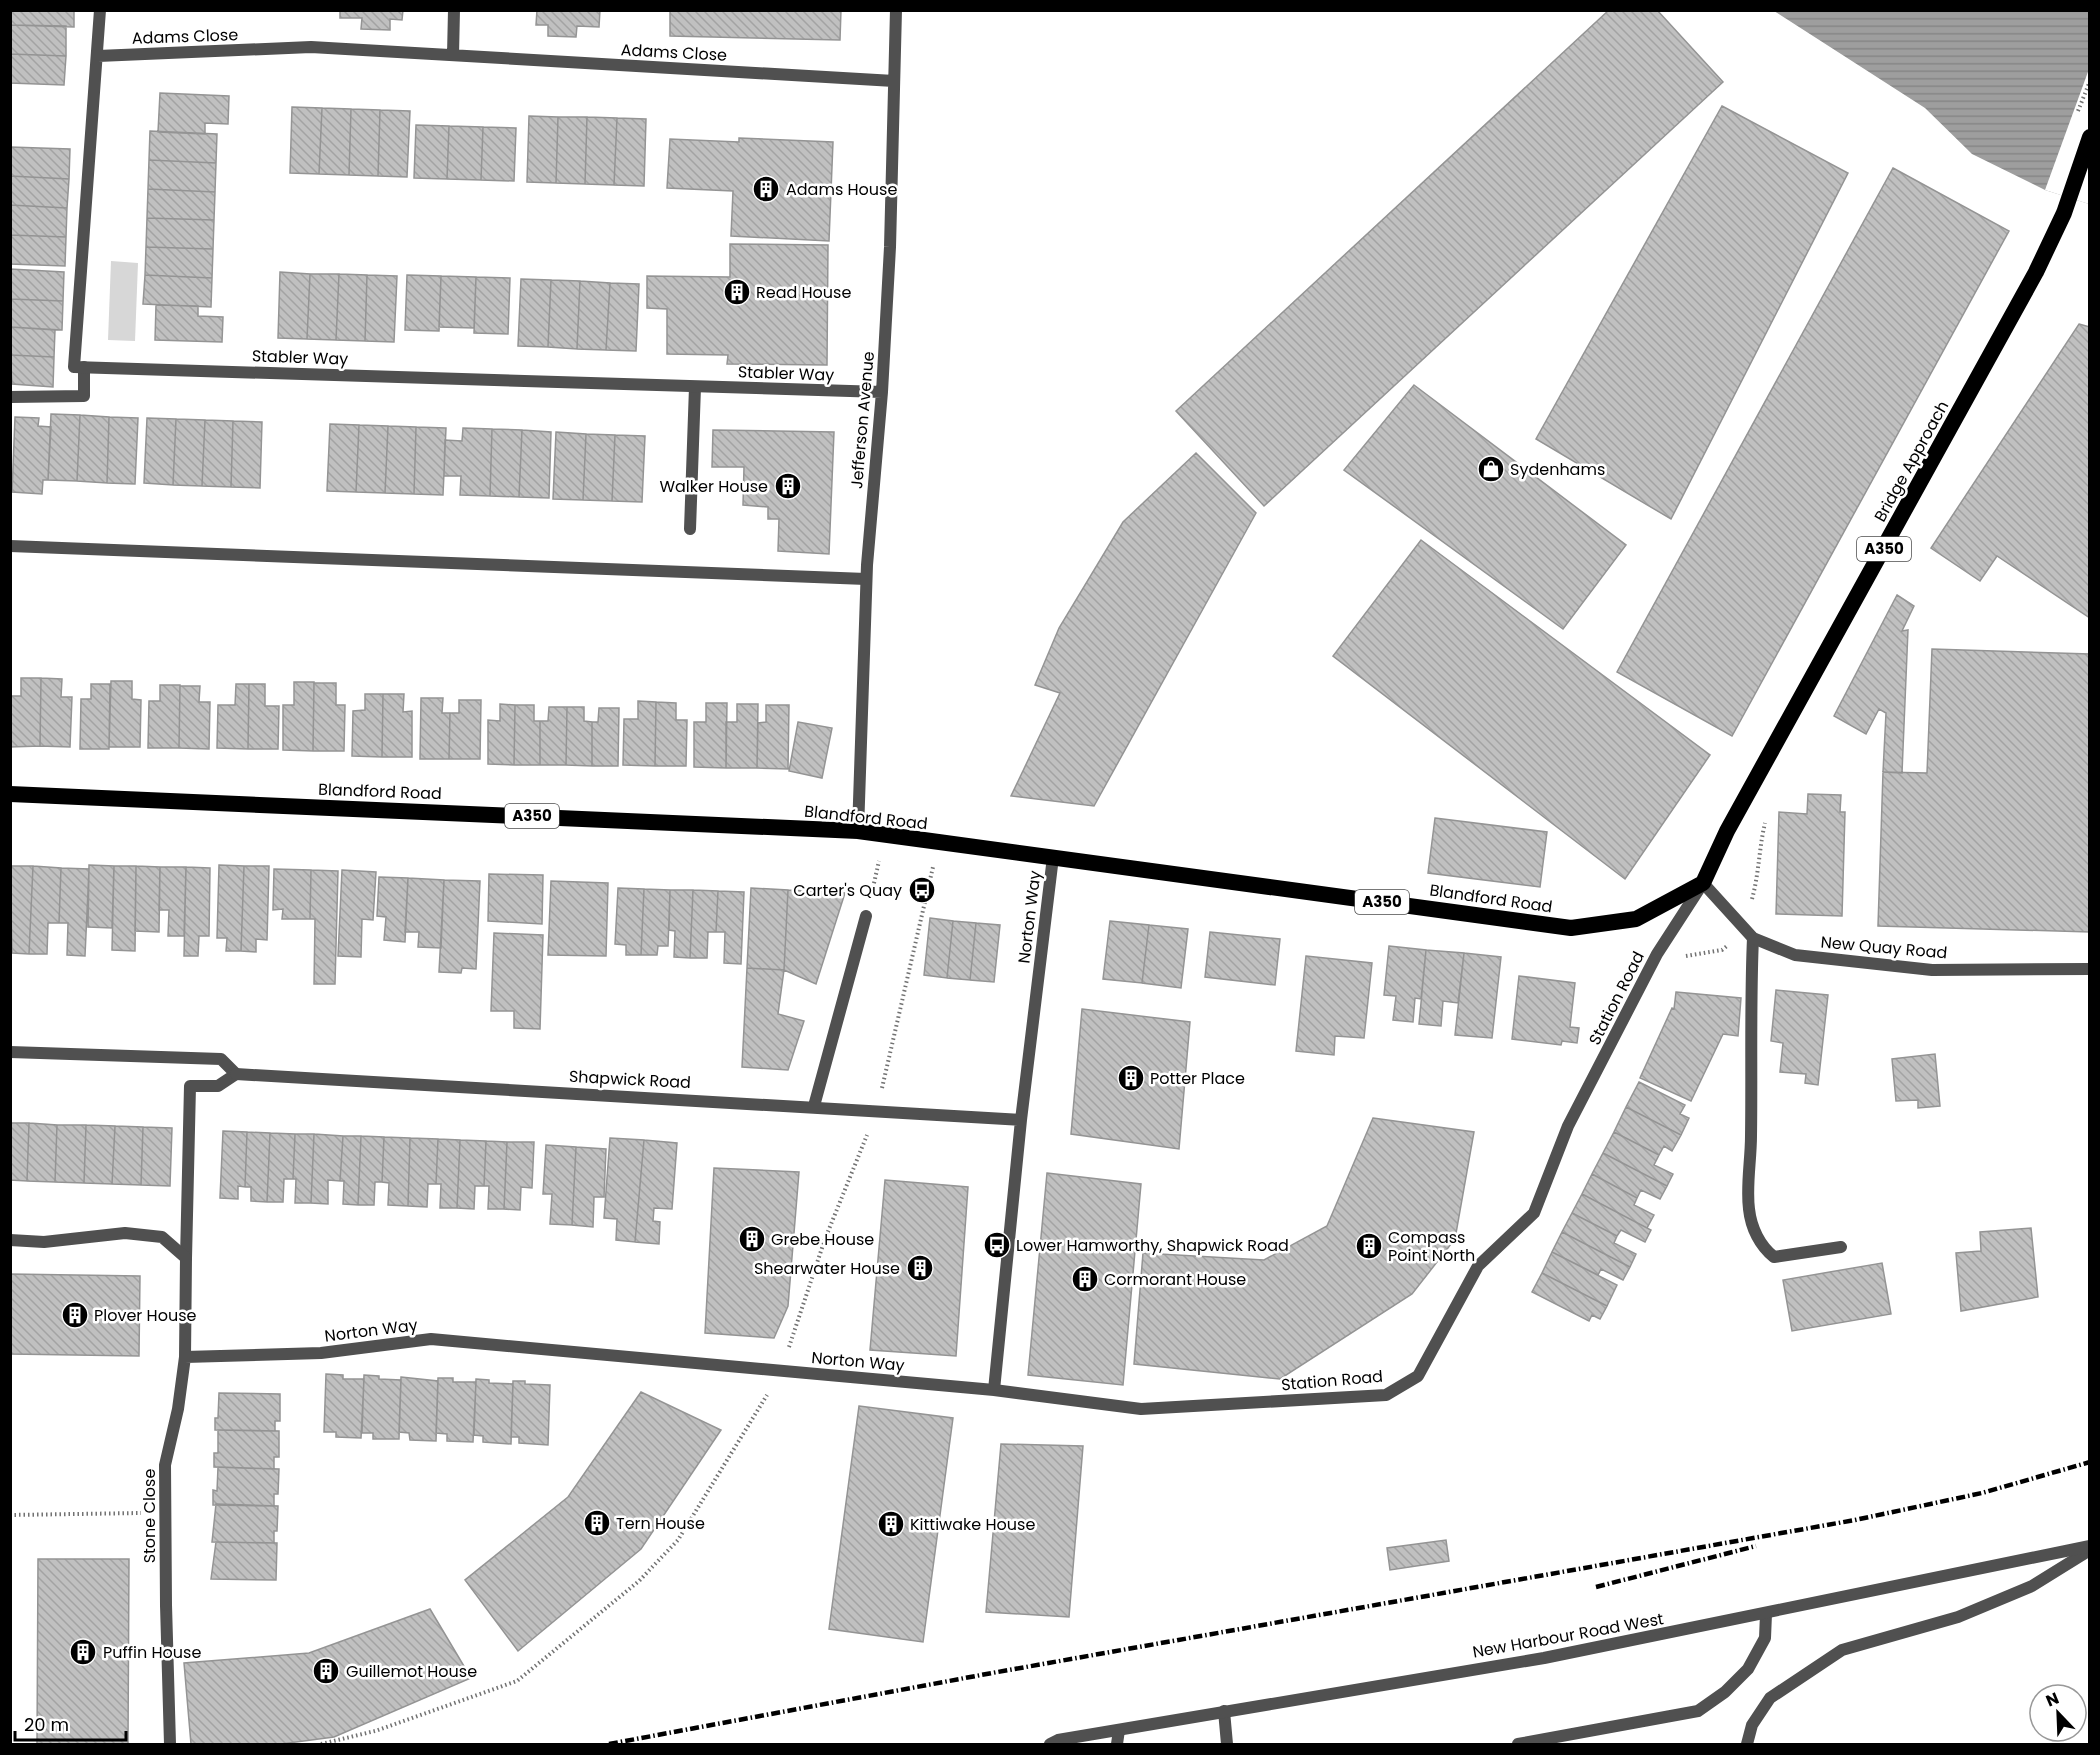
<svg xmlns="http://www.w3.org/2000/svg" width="2100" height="1755" viewBox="0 0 2100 1755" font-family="Poppins,sans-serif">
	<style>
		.green { fill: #d7d7d7 }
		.water { fill: url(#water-rules) }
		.pier { fill: #fff }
		.building { fill: url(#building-back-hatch); stroke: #949494; stroke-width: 1.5 }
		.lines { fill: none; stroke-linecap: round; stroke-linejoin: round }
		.path { stroke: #727272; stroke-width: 4; stroke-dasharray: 1.5 3; stroke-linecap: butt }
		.service { stroke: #505050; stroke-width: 12 }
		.pedestrian { stroke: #505050; stroke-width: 12 }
		.minor { stroke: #505050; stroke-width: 12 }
		.trunk { stroke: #000; stroke-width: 16 }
		.rail { stroke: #000; stroke-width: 4.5; stroke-dasharray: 9 3 1.5 3; stroke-linecap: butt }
		.labels { text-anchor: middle; stroke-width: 5; stroke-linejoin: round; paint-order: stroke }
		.shield { fill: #fff; stroke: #4c4c4c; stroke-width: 1.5 }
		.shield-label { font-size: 15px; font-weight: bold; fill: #000 }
		.street-label { font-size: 16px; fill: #000; stroke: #fff }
		.poi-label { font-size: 16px; fill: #000; stroke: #fff; text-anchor: start }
	</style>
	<defs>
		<pattern id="water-rules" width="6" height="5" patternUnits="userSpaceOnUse" patternTransform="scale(1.5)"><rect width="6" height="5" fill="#9e9e9e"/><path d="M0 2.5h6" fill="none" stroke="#868686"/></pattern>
		<pattern id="building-back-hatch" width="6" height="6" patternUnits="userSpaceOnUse" patternTransform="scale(1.5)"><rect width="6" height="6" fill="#c0c0c0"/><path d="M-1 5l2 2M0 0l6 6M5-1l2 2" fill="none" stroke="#a3a3a3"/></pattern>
	</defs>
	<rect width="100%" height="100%" fill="#fff"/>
	<path class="green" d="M111 261 138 263 135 341 108 340Z"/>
	<path class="water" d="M1774 11H2089V204L2045 190 1972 154 1925 108Z"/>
	<path class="pier" d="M2089 69V204L2045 190Z"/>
	<path class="building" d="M10 10H74V27L10 25Z
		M340 10H403L402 20 390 19V30L361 29 362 18H340Z
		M537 10H600L599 27 577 26 576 37 548 36V25H536Z
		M670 10H841L840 40 670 36Z
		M1609 10H1657L1723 82 1264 506 1176 411Z
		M10 25 66 26V56L10 54Z
		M10 54 66 56 64 85 10 83Z
		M160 93 229 96 228 124 205 123V134L158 132Z
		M1722 106 1848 173 1671 519 1536 439Z
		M292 107 322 108 319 174 290 173Z
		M322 108 351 109 349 175 319 174Z
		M351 109 380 110 378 176 349 175Z
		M380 110 410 111 407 177 378 176Z
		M529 116 558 117 556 183 527 182Z
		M558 117H587L585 184 556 183Z
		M587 117 617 118 614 185 585 184Z
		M617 118 646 119 644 186 614 185Z
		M416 125 449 126 447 179 414 178Z
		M449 126 483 127 481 180 447 179Z
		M483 127 516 128 514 181 481 180Z
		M150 131 217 134 216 163 149 160Z
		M739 138 833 142 829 241 731 236 733 191 667 188 670 139 739 142Z
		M10 147 70 149 69 179 10 176Z
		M149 160 216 163 215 192 148 189Z
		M1893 168 2009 231 1732 736 1617 672Z
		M10 176 69 179 67 208 10 205Z
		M148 189 215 192 214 220 147 218Z
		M10 205 67 208 66 237 10 235Z
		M147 218 214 220 213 249 146 247Z
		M10 235 66 237 65 266 10 264Z
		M730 244 828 245 827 365 727 364 728 355 667 354V309L647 308V276L730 277Z
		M146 247 213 249 212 278 145 275Z
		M10 269 64 272 63 301 10 299Z
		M280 272 310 274 307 339 278 338Z
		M310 274H339L336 340 307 339Z
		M339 274 367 275 365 341 336 340Z
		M145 275 212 278 211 307 143 304Z
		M367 275 397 276 394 342 365 341Z
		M407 275 441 276 439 331 405 330Z
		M441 276 476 277 474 328 439 327Z
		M476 277 510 278 508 334 474 333Z
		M521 279 551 280 548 347 518 346Z
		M551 280 580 281 577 349 548 347Z
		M580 281 610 283 606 350 577 349Z
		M610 283 639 284 636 351 606 350Z
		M10 299 63 301 62 330 10 327Z
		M156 305 198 306V316L223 317 222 342 155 340Z
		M2079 324 2090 327V618L1997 556 1980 581 1931 548Z
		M10 327 55 330 54 357 10 355Z
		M10 355 54 357 53 387 12 384Z
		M1414 385 1626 545 1563 629 1344 470Z
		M51 414 80 415 77 481 48 480Z
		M80 415 109 417 107 483 77 481Z
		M15 417 39 418 38 426 51 427 48 480H43L42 494 12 492Z
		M109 417 138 418 135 484 107 483Z
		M147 418 176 419 173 485 144 483Z
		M176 419 205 420 202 486 173 485Z
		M205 420 233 421 231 487 202 486Z
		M233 421 262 422 260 488 231 487Z
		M330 424 359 425 356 492 327 491Z
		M359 425 388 426 385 493 356 492Z
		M388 426 416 427 414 494 385 493Z
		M416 427 446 428 443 495 414 494Z
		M463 428 492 429 490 496 460 495 461 476H444L445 440 462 441Z
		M492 429 522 430 519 497 490 496Z
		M522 430 551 432 549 498 519 497Z
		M713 430 834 432 829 554 778 551 779 519H768V507L743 505 744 467H712Z
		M556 432 586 434 583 500 553 499Z
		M586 434 615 435 612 501 583 500Z
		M615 435 645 436 642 502 612 501Z
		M1196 453 1256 513 1094 806 1011 796 1060 693 1035 685 1059 628 1123 522Z
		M1421 540 1710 755 1625 879 1333 656Z
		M1897 595 1914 606 1902 631 1908 630 1902 773 1883 772 1886 713 1879 709 1866 734 1834 716Z
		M1932 649 2090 654V932L1878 926 1883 772 1927 773Z
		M21 678H41L40 746 10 747V696H21Z
		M41 678 62 679 61 697H72L70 747 40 746Z
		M111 681H132V699L141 700 140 747H109Z
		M294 682H314L313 751 283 750V705H294Z
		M314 683H336V705H345L344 751H313Z
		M91 684H110L109 749H80L81 699H91Z
		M236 684H249L248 749 217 748 218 705H235Z
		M249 684H265V706H279L278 749H248Z
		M160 685H180L179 748H148L149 701H160Z
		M180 686H200L199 702H210L209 749 179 748Z
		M365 694H383L382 757 352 756 353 711 365 710Z
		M383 694H404L403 712 412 711V757H382Z
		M421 698H443L442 713H450L449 759H420Z
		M459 700H481L480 759H449L450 713H459Z
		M638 701 656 702 655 766 623 765 624 719H638Z
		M656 702 676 703V720H687L686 766H655Z
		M706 703H727L726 768 694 767V722H706Z
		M500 704 515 705 514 765 488 764V720L500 721Z
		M737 704H758L757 768H726V722H737Z
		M515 705H534V721H540V765H514Z
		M766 705H789L788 769 757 768 758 723 766 722Z
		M549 707H567L566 765H540V721H548Z
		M567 707H584V721L592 722V766L566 765Z
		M599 708H619L618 766H592V722H598Z
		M798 722 832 728 822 778 789 771Z
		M1808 794 1841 795 1840 812H1845L1842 916 1776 914 1779 812 1807 814Z
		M1435 818 1547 832 1540 887 1428 873Z
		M89 865 114 866 112 928 88 927Z
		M219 865 244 866 241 951H226L227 938H217Z
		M10 866H33L29 954 12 953Z
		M33 866 61 868 59 923H48L47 954H29Z
		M114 866H136L135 951 112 950Z
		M136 866 160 867 159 932 135 931Z
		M244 866H269L267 940 256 939V952L241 951Z
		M160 867H186L184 936H168L169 910H159Z
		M186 867 210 868 209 936H199L198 956H184Z
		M61 868 89 869 85 956 67 955 68 923H59Z
		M274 869 311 870 310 919H282L283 909 273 910Z
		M311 870 338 871 335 984H314L315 919H310Z
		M342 870 376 872 373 920 362 919 361 957 338 956Z
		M489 874 543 875 542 924 488 921Z
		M379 877 408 878 405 942 384 940 386 917 377 916Z
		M408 878 444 880 441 948 418 947 419 932H405Z
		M444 880 480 881 476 969 462 968 461 973 439 972Z
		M551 881 608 883 606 956 548 955Z
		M618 888 644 889 641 955H626V945L615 944Z
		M751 888 788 890 784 970 747 968Z
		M644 889 670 890 668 946H658L657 955H641Z
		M670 890H693L690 958 674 957 675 931 669 930Z
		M693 890 718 891 716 932H708L707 958H690Z
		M788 890 845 893 816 984 784 970Z
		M718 891 744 892 741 964 724 963 725 932H716Z
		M930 918 953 921 947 978 924 975Z
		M953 921 976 923 970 980 947 978Z
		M1110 921 1149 925 1142 983 1103 979Z
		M976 923 1000 925 994 982 970 980Z
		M1149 925 1188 929 1181 988 1142 983Z
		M1210 932 1280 939 1275 985 1205 977Z
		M494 933 543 935 540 1029 514 1028V1011H491Z
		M1389 946 1426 950 1421 999 1415 998 1413 1022 1393 1020 1396 996 1384 995Z
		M1426 950 1464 953 1458 1003 1443 1001 1441 1026 1419 1024Z
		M1464 953 1501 957 1492 1038 1455 1035Z
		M1306 956 1372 963 1364 1038 1335 1036 1334 1055 1296 1051Z
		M747 968 784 970 778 1014 804 1021 788 1070 742 1067Z
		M1519 976 1575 983 1570 1027 1579 1028 1577 1043 1562 1041 1561 1045 1512 1039Z
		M1776 990 1828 995 1818 1085 1805 1083 1806 1074 1780 1072 1783 1043 1771 1041Z
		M1676 992 1741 998 1738 1036 1723 1034 1691 1101 1640 1078 1672 1008 1674 1009Z
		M1082 1009 1190 1022 1179 1149 1071 1134Z
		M1935 1054 1940 1106 1918 1108V1100L1896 1101 1892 1059Z
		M1639 1082 1685 1105 1680 1114 1689 1118 1681 1135 1626 1107Z
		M1626 1107 1681 1135 1672 1151 1664 1146 1659 1155 1614 1132Z
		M1373 1118 1474 1132 1455 1239 1412 1294 1280 1379 1134 1364 1143 1253 1264 1260 1327 1226Z
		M10 1123H29L27 1181 10 1180Z
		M29 1123 57 1125 55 1182 27 1181Z
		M57 1125H86L84 1183 55 1182Z
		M86 1125 115 1126 112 1184 84 1183Z
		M115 1126 143 1127 141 1185 112 1184Z
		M143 1127 172 1128 170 1186 141 1185Z
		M223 1131 247 1132 245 1187 238 1186V1199L220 1198Z
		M247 1132 270 1133 267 1202 251 1201V1187H245Z
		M1614 1132 1659 1155 1654 1165 1673 1174 1667 1186 1603 1153Z
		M270 1133 295 1134 293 1179H284L283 1202H267Z
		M295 1134H314L311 1203H295L296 1179H293Z
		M314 1134 343 1136 340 1181 328 1180V1204L311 1203Z
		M343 1136H361L358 1205 343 1204 344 1181H340Z
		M361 1136 384 1137 382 1182H375L374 1205H358Z
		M384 1137 410 1138 408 1206 388 1205 389 1183 382 1182Z
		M410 1138 438 1139 436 1184H428L427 1207 408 1206Z
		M610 1138 644 1140 635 1242 616 1240 617 1219 604 1218Z
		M438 1139 460 1140 457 1208H440L441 1184H436Z
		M460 1140 486 1141 484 1186H475L474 1209 457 1208Z
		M644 1140 677 1143 672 1209 654 1208 653 1221 660 1222 659 1244 635 1242Z
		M486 1141 507 1142 504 1209H488L489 1186H484Z
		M507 1142H534L532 1188 521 1187 520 1210 504 1209Z
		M546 1145 576 1147 572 1225 550 1224 552 1194H543Z
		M576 1147 606 1149 604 1197H594L593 1227 572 1225Z
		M1603 1153 1667 1186 1660 1199 1641 1190 1637 1198 1592 1174Z
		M714 1168 799 1172 788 1306 774 1338 705 1333Z
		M1047 1173 1141 1184 1123 1385 1028 1375Z
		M1592 1174 1637 1198 1634 1205 1654 1215 1647 1228 1582 1194Z
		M885 1180 968 1187 956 1356 870 1350Z
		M1582 1194 1651 1230 1645 1242 1621 1230 1617 1236 1572 1213Z
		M1572 1213 1617 1236 1614 1243 1636 1254 1630 1267 1562 1232Z
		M2031 1228 2038 1297 1961 1311 1956 1253 1981 1251 1980 1232Z
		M1562 1232 1630 1267 1623 1280 1601 1269 1598 1275 1552 1252Z
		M1552 1252 1617 1285 1607 1306 1542 1273Z
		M1882 1263 1891 1314 1792 1331 1783 1280Z
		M1542 1273 1607 1306 1600 1319 1592 1315 1589 1321 1532 1292Z
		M10 1274 140 1276 139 1356 10 1354Z
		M326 1374 343 1375V1379H364L361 1438 336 1437V1432H324Z
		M364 1375 379 1376V1379L401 1380 399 1439H373V1433H362Z
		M401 1377 438 1381 436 1441 410 1440 409 1433 399 1432Z
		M438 1378H453V1382H476L473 1442 447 1441V1434L436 1433Z
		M476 1379 489 1380V1383L513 1384 511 1444 483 1442V1436L474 1435Z
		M513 1381H525V1384L550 1385 548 1445 519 1443V1437H511Z
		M641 1392 721 1430 641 1549 518 1651 465 1580 568 1497Z
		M219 1393 280 1394V1421H275V1431L215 1430V1418H218Z
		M859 1406 953 1418 923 1642 829 1629Z
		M218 1430 279 1431V1457H274V1469L214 1467V1453H218Z
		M1001 1444 1083 1446 1069 1617 986 1612Z
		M218 1467 279 1469 278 1494H274V1506L213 1505V1490L217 1491Z
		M216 1504 278 1506 277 1531H274V1543L212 1542Z
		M1446 1540 1449 1561 1390 1570 1387 1548Z
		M216 1542 277 1543 276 1580 211 1579Z
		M38 1559H129L128 1744H37Z
		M430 1609 471 1678 334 1737 281 1744H191L184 1663 309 1653Z"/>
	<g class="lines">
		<path class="path" d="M2090 29V36
			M2078 111 2090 81
			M872 892 879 861
			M1752 899C1759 874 1759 848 1765 823
			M1686 956 1722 950 1727 946
			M882 1088 933 867
			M789 1347 825 1239 867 1135
			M10 1515 141 1513
			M321 1744 375 1731 517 1681 639 1581 678 1540 767 1395"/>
		<path class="service" d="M10 397 84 396V367
			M690 529 695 387
			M10 546 866 579
			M1753 938C1750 1004 1752 1070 1751 1136 1751 1160 1746 1186 1749 1209 1751 1228 1760 1246 1774 1257L1841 1247
			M10 1052 221 1059 236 1074 218 1086H190L186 1258
			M1224 1711 1227 1744
			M1117 1744 1119 1730
			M1518 1744 1698 1711 1725 1692 1748 1669 1765 1638 1766 1614
			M1747 1744 1752 1725 1770 1698 1842 1650 1958 1617 2032 1586 2090 1550"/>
		<path class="pedestrian" d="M166 1605 170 1744"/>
		<path class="minor" d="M100 10 74 367 882 392
			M453 55 454 10
			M98 56 311 47 894 81
			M858 831 867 565 882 392 890 247 896 10
			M236 1074 1021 1120
			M814 1106 866 916
			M10 1240 44 1242 125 1233 162 1237 186 1258 185 1357 178 1409 165 1465 166 1605
			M185 1357 321 1353 431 1339 994 1390 1141 1409 1386 1395 1418 1376 1478 1266 1534 1213 1568 1126 1657 954 1703 883 1753 938 1795 955 1932 970 2090 969
			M994 1390 1021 1120 1053 857
			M1050 1744 1058 1740 1544 1658 2090 1546"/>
		<path class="trunk" d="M10 794 858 831 1571 928 1636 919 1703 883 1727 831 2036 272 2064 213 2090 137"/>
		<path class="rail" d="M1596 1587 1756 1546
			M609 1744 992 1673 1855 1520 1982 1493 2090 1462"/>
	</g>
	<defs>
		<symbol id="building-disc" viewBox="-11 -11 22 22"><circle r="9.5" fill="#000" stroke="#fff"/><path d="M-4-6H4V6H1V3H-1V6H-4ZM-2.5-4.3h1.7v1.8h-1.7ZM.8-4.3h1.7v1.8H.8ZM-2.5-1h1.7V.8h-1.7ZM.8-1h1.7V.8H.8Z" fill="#fff"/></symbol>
		<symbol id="shop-disc" viewBox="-11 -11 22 22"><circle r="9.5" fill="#000" stroke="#fff"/><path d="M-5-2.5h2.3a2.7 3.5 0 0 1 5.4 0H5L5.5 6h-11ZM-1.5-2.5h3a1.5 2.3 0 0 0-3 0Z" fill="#fff"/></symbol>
		<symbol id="bus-disc" viewBox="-11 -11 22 22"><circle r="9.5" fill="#000" stroke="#fff"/><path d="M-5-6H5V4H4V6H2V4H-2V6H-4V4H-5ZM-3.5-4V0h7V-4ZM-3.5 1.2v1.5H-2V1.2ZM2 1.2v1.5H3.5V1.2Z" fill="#fff"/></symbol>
	</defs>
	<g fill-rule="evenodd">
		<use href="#building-disc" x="751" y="174" width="30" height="30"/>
		<use href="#building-disc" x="722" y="277" width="30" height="30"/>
		<use href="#shop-disc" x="1476" y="454" width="30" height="30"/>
		<use href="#building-disc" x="773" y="471" width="30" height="30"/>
		<use href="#bus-disc" x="907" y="875" width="30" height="30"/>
		<use href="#building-disc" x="1116" y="1063" width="30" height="30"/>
		<use href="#building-disc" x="737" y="1224" width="30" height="30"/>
		<use href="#bus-disc" x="982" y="1230" width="30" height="30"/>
		<use href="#building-disc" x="1354" y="1231" width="30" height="30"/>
		<use href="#building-disc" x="905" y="1253" width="30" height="30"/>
		<use href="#building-disc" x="1070" y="1264" width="30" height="30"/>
		<use href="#building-disc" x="60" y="1300" width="30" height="30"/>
		<use href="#building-disc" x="582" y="1508" width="30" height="30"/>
		<use href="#building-disc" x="876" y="1509" width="30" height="30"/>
		<use href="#building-disc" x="68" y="1637" width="30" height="30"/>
		<use href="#building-disc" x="311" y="1656" width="30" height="30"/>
	</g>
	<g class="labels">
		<g class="shield">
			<rect x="1857" y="537" width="54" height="24" rx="4.5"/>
			<rect x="505" y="804" width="54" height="24" rx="4.5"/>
			<rect x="1355" y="890" width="54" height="24" rx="4.5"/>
		</g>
		<g class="shield-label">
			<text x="1884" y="554">A350</text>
			<text x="532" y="821">A350</text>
			<text x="1382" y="907">A350</text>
		</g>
		<g class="street-label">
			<text transform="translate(185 36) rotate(-2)" y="6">Adams Close</text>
			<text transform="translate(674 52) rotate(3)" y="6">Adams Close</text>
			<text transform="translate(300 357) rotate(2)" y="6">Stabler Way</text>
			<text transform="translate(786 373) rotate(2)" y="6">Stabler Way</text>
			<text transform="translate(862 420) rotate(-85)" y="6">Jefferson Avenue</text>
			<text transform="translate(1911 461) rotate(-61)" y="6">Bridge Approach</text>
			<text transform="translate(380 791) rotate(2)" y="6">Blandford Road</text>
			<text transform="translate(866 817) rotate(6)" y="6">Blandford Road</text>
			<text transform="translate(1491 898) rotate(8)" y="6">Blandford Road</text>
			<text transform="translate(1029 917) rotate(-83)" y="6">Norton Way</text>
			<text transform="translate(1884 947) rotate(5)" y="6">New Quay Road</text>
			<text transform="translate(1616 998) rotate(-63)" y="6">Station Road</text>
			<text transform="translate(630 1079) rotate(3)" y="6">Shapwick Road</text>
			<text transform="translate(371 1330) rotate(-7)" y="6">Norton Way</text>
			<text transform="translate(858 1361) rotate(5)" y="6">Norton Way</text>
			<text transform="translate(1332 1380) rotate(-5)" y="6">Station Road</text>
			<text transform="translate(149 1516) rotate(-90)" y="6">Stone Close</text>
			<text transform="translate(1568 1635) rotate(-10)" y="6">New Harbour Road West</text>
		</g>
		<g class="poi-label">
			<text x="786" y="195">Adams House</text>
			<text x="756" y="298">Read House</text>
			<text x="1510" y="475">Sydenhams</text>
			<text x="768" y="492" text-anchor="end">Walker House</text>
			<text x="902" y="896" text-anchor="end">Carter's Quay</text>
			<text x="1150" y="1084">Potter Place</text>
			<text x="1388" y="1243">Compass<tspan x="1388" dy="18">Point North</tspan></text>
			<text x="771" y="1245">Grebe House</text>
			<text x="1016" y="1251">Lower Hamworthy, Shapwick Road</text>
			<text x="900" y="1274" text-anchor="end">Shearwater House</text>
			<text x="1104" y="1285">Cormorant House</text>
			<text x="94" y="1321">Plover House</text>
			<text x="616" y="1529">Tern House</text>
			<text x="910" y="1530">Kittiwake House</text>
			<text x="103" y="1658">Puffin House</text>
			<text x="346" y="1677">Guillemot House</text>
		</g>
	</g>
	<rect width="2100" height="1755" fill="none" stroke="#000000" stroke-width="24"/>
	<g transform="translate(2058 1713) rotate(337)"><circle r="28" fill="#ffffff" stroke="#999999" stroke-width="1.5"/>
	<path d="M0-4.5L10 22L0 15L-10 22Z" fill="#000000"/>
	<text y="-9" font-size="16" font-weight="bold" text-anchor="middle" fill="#000000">N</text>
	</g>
	<path d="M15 1731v9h111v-9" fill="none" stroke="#000000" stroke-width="3"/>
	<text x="24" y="1731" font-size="18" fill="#000000" stroke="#ffffff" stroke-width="4.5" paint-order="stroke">20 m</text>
</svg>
